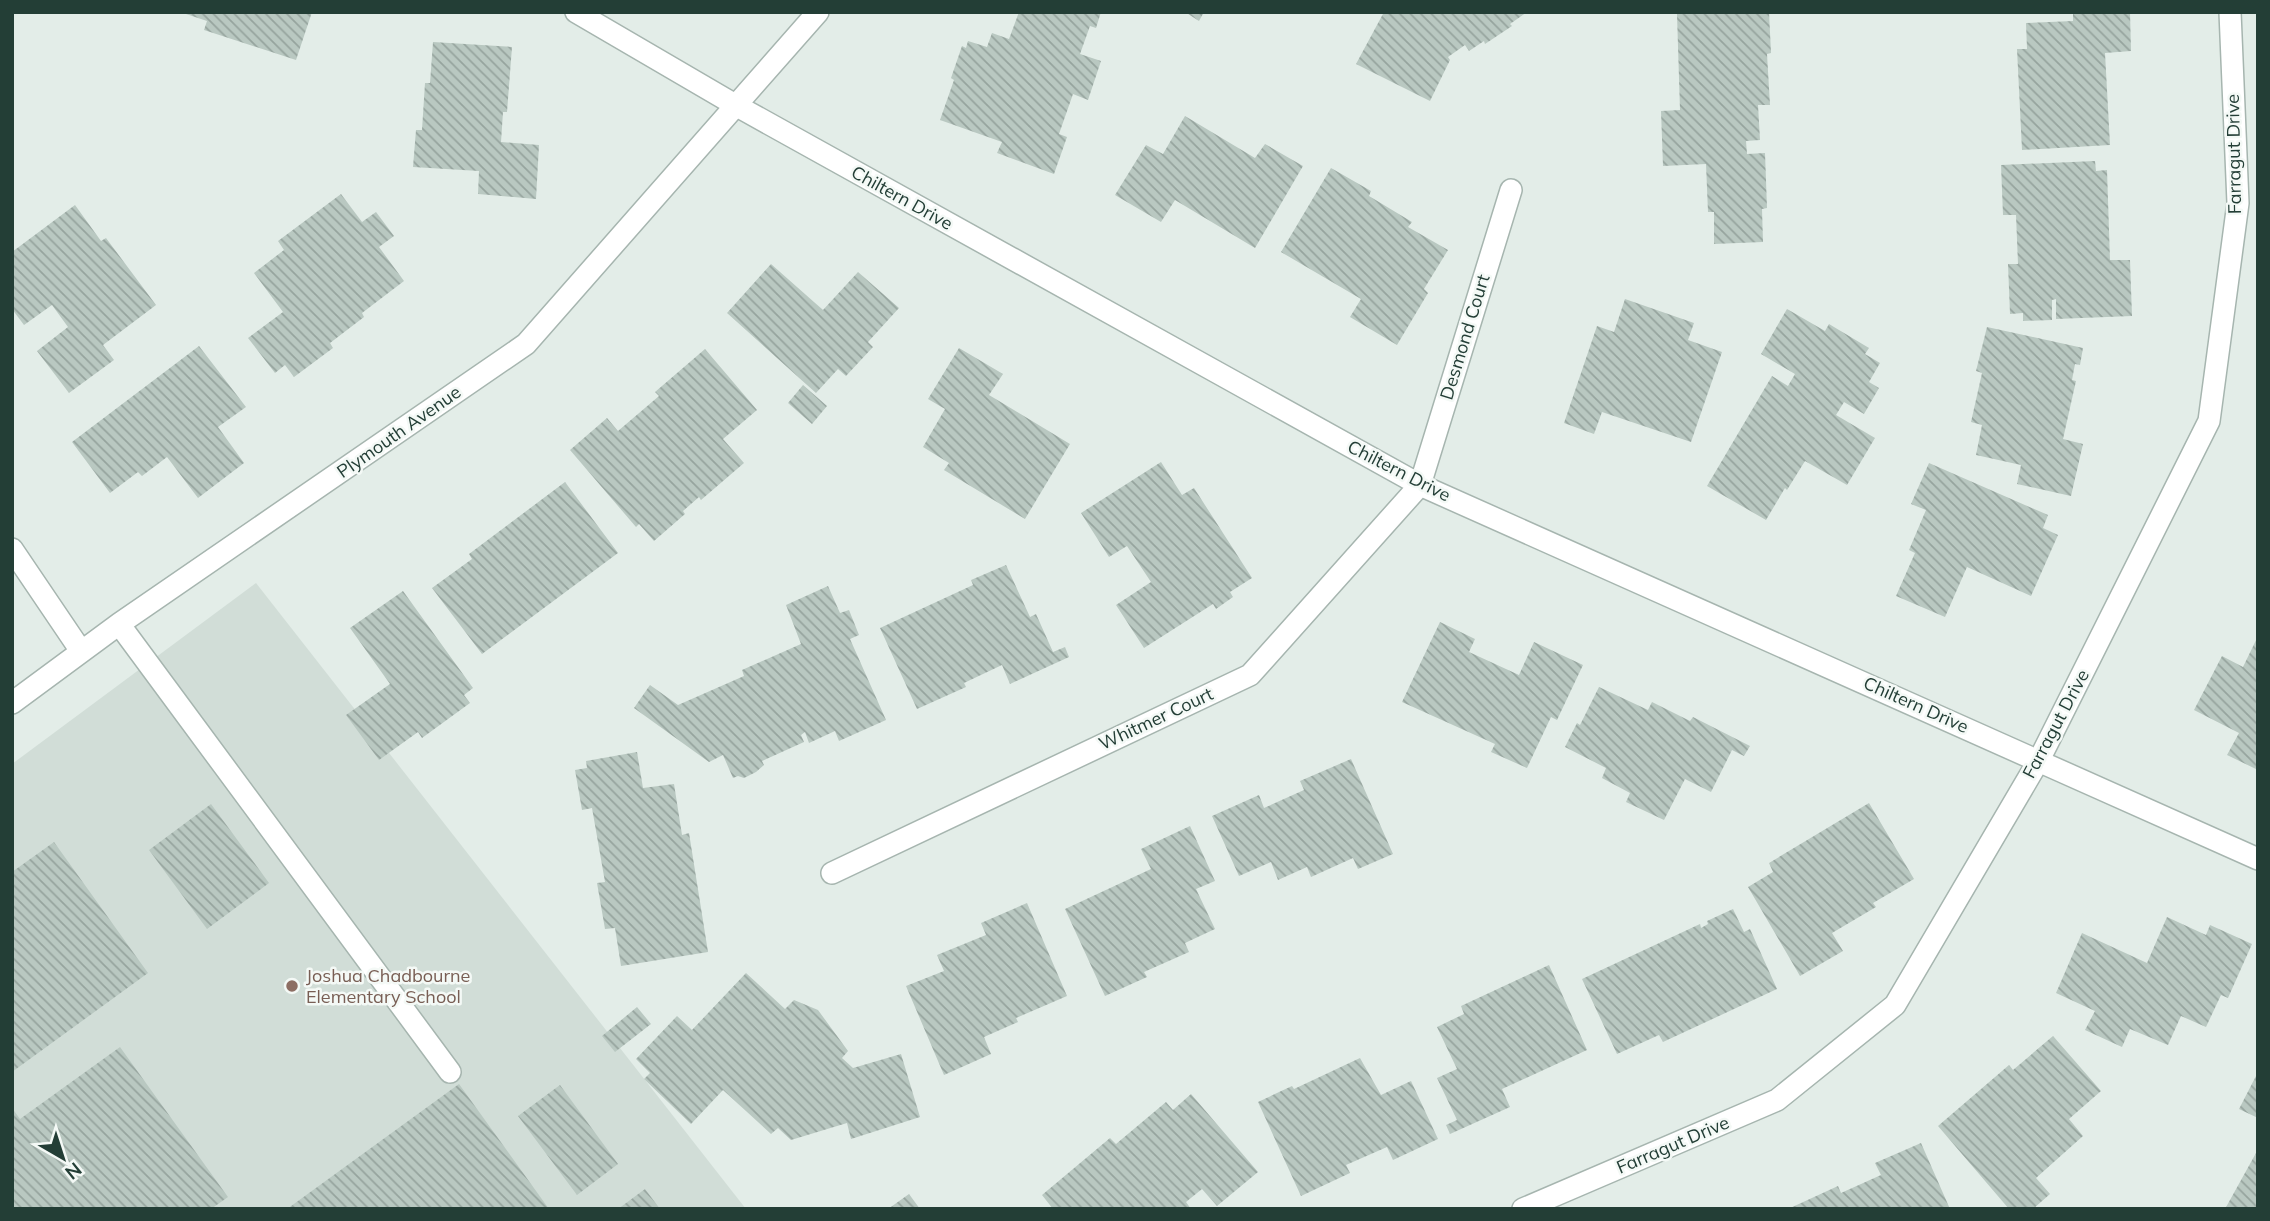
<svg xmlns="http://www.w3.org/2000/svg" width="2270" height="1221" viewBox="0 0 2270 1221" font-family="Mulish,sans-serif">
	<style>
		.built { fill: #d1ddd7 }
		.building { fill: url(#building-back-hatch) }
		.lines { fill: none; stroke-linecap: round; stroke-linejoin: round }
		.minor-casing { stroke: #a6b5af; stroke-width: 24 }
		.minor { stroke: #fff; stroke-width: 21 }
		.education-dot { fill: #8d6e63; stroke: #f4f9f6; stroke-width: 2.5 }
		.labels { text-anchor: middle; stroke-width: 5; stroke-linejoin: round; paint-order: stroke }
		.street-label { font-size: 18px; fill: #233e36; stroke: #f4f9f6 }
		.education-label { font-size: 18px; fill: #785e54; stroke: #f4f9f6; text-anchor: start }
	</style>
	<defs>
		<pattern id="building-back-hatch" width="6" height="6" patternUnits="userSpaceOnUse" patternTransform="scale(1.75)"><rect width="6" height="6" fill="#b9c8c1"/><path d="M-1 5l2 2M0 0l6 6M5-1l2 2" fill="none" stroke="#96a49e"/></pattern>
	</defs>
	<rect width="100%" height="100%" fill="#e3ede8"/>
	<path class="built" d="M256 583 746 1209H12V764Z"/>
	<path class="building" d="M180 12H312L296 60 204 30 207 21Z
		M1019 12H1101L1096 28 1090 26 1080 54 1101 61 1088 100 1073 94 1059 134 1067 137 1054 174 997 153 1002 142 940 120 954 80 951 78 962 46 966 48 968 41 987 47 992 33 1009 39Z
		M1185 12H1204L1199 21Z
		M1384 12H1527L1510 24 1512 26 1485 44 1484 41 1469 51 1465 45 1448 57 1450 60 1430 101 1356 64Z
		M1709 12H1769L1771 53 1767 54 1770 105H1758L1760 140 1746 141 1747 154 1765 153 1767 208 1762 209 1763 242 1714 244V212H1708L1706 164 1663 166 1661 111 1680 110 1677 14Z
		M2073 12H2130L2131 51 2105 53 2110 145 2022 150 2017 49H2027L2026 23 2073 21Z
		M433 42 512 47 507 112H503L501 142 539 145 536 199 478 194 479 171 413 167 416 130H422L425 83H430Z
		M1185 116 1255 158 1265 144 1303 166 1255 248 1175 200 1161 222 1115 195 1146 145 1163 154Z
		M2095 161 2096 171 2107 170 2110 260H2130L2132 316 2056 319V299L2052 300V320L2023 321V313L2010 314 2008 264H2018L2016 215H2003L2001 165Z
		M1331 168 1371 191 1369 196 1412 222 1408 227 1448 250 1424 289 1428 293 1397 345 1350 317 1361 299 1281 252Z
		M341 194 362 222 376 212 394 236 379 247 404 281 362 313 364 317 330 343 333 348 294 377 285 365 275 373 248 338 283 312 254 273 284 250 278 241Z
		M75 205 101 241 106 238 156 305 103 345 114 360 69 393 37 351 68 327 52 305 24 325 12 309V252Z
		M771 264 823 310 858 272 899 308 868 342 873 347 846 376 838 369 816 393 727 313Z
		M1625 299 1694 323 1688 340 1722 352 1691 442 1602 412 1594 434 1564 423 1597 326 1614 332Z
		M1787 309 1825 331 1829 324 1869 348 1865 354 1880 363 1869 382 1879 388 1864 414 1844 402 1836 415 1875 438 1847 485 1805 461 1787 490 1785 488 1766 520 1707 486 1772 376 1788 386 1795 374 1761 354Z
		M1987 327 2083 348 2080 365 2075 364 2072 380 2076 381 2063 439 2083 444 2071 496 2017 484 2021 465 1976 455 1982 425 1971 422 1982 373 1976 371Z
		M199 346 246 407 218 427 244 463 198 498 167 457 142 476 138 472 110 493 72 442Z
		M959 348 1003 374 989 395 1070 444 1025 519 944 470 949 463 923 447 945 409 928 399Z
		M705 349 757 410 723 439 744 463 701 500 699 497 683 511 685 514 654 541 639 524 636 527 570 450 607 418 618 431 659 396 655 392Z
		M803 385 827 406 812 424 788 403Z
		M1161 462 1182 495 1194 488 1252 578 1230 592 1233 597 1216 609 1213 604 1144 648 1116 605 1151 582 1127 546 1109 557 1081 513Z
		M1929 463 2048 515 2043 528 2058 535 2031 596 1967 567 1945 617 1896 596 1915 553 1909 550 1926 510 1911 504Z
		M565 482 618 553 482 654 432 588 472 559 469 554Z
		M1006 565 1030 617 1036 614 1053 652 1065 647 1069 657 1010 684 1002 665 964 683 966 687 917 709 880 628 973 585 971 580Z
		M828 586 840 613 849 610 859 635 850 639 886 720 839 741 835 731 809 743 805 732 801 735 804 742 762 761 764 765 756 772 744 778 738 776 733 778 723 755 709 762 634 708 650 685 678 705 744 676 742 670 801 644 786 605Z
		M403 591 473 688 464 695 470 703 422 738 418 732 379 760 346 715 390 684 350 628Z
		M1440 622 1475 639 1469 652 1519 675 1534 642 1583 665 1557 720 1551 717 1527 768 1491 752 1495 744 1402 702Z
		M2258 636V770L2227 755 2239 733 2194 710 2222 656 2243 667Z
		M1599 687 1648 710 1652 702 1690 721 1693 717 1750 746 1744 756 1732 750 1711 792 1685 779 1664 820 1626 802 1630 793 1602 778 1606 768 1565 747 1577 723 1580 725Z
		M637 752 643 788 674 784 682 835 689 833 708 952 621 966 615 928 605 929 597 883 605 882 592 808 582 810 575 770 587 768 586 761Z
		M1351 759 1393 854 1358 869 1353 858 1311 877 1307 867 1278 880 1271 862 1239 876 1212 816 1259 795 1264 808 1304 790 1300 781Z
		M1869 803 1914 879 1873 903 1876 907 1832 933 1843 951 1800 976 1748 887 1773 872 1769 863Z
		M211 804 269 883 207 929 149 850Z
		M1190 826 1215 881 1196 889 1215 929 1185 943 1189 952 1144 972 1147 977 1105 996 1065 909 1151 869 1141 849Z
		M54 842 148 973 12 1072V872Z
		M1027 903 1067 996 1016 1018 1018 1022 984 1037 991 1054 944 1075 906 986 944 971 937 955 986 935 981 923Z
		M1733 909 1744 932 1750 929 1777 989 1663 1042 1659 1035 1617 1054 1582 979 1700 924 1701 928 1708 924 1707 921Z
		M2167 917 2206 935 2210 925 2252 944 2228 998 2221 995 2206 1027 2181 1016 2168 1045 2130 1029 2122 1047 2085 1030 2095 1011 2056 993 2082 933 2147 963Z
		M1549 965 1587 1050 1502 1089 1510 1107 1450 1134 1446 1125 1457 1120 1437 1078 1457 1069 1437 1027 1464 1014 1461 1006Z
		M746 973 785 1009 794 1000 818 1010 848 1051 842 1058 853 1068 901 1054 920 1117 851 1139 847 1123 791 1140 778 1128 771 1134 723 1090 691 1124 644 1079 650 1073 636 1059 677 1016 692 1030Z
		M637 1007 651 1024 615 1052 602 1036Z
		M2053 1036 2101 1091 2069 1119 2083 1136 2036 1178 2050 1194 2033 1209H2009L1938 1126 2009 1065 2013 1070Z
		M120 1047 228 1197 211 1209H12V1108L20 1119Z
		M1360 1058 1381 1095 1411 1081 1438 1139 1393 1160 1387 1147 1346 1165 1350 1173 1301 1196 1258 1102 1292 1086 1294 1089Z
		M2256 1076 2258 1077V1118L2239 1109Z
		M459 1084 549 1209H287Z
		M560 1085 618 1164 577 1195 518 1116Z
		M1191 1094 1258 1172 1217 1206 1202 1189 1186 1202 1191 1209H1053L1042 1195 1110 1138 1116 1144 1166 1102 1173 1110Z
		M1921 1143 1950 1209H1788L1838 1186 1841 1193 1881 1175 1875 1163Z
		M2256 1153 2258 1155V1209H2225Z
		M645 1189 660 1209H618Z
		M909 1194 920 1209H888Z"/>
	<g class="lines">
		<defs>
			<path id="minor" d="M576 12 737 106 1420 485 2258 859
				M12 549 81 651
				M119 624 450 1072
				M12 703 119 624 526 344 818 12
				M832 873 1250 675 1420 485 1511 190
				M1523 1209 1777 1100 1895 1005 2039 760 2209 421 2238 203 2230 12"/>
		</defs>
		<use href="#minor" class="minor-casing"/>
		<use href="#minor" class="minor"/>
	</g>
	<circle class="education-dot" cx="292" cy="986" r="7"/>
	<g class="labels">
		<g class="street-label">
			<text transform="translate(2234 154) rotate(-91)" y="6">Farragut Drive</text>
			<text transform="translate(902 198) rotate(29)" y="6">Chiltern Drive</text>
			<text transform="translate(1465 337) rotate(-73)" y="6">Desmond Court</text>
			<text transform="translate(399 432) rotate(-35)" y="6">Plymouth Avenue</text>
			<text transform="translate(1399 471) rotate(27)" y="6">Chiltern Drive</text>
			<text transform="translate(1916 705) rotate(24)" y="6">Chiltern Drive</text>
			<text transform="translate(1156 719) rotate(-25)" y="6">Whitmer Court</text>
			<text transform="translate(2056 724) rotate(-62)" y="6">Farragut Drive</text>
			<text transform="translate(1673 1145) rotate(-23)" y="6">Farragut Drive</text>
		</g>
		<g class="education-label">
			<text x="306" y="982">Joshua Chadbourne<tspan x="306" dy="21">Elementary School</tspan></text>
		</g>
	</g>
	<rect width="2270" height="1221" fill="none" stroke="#233e36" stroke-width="28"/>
	<g transform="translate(63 1158) rotate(141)" stroke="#f4f9f6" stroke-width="5" paint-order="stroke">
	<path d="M0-5L12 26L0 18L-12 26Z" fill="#233e36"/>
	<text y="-10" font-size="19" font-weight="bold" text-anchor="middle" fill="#233e36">N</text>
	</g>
</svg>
